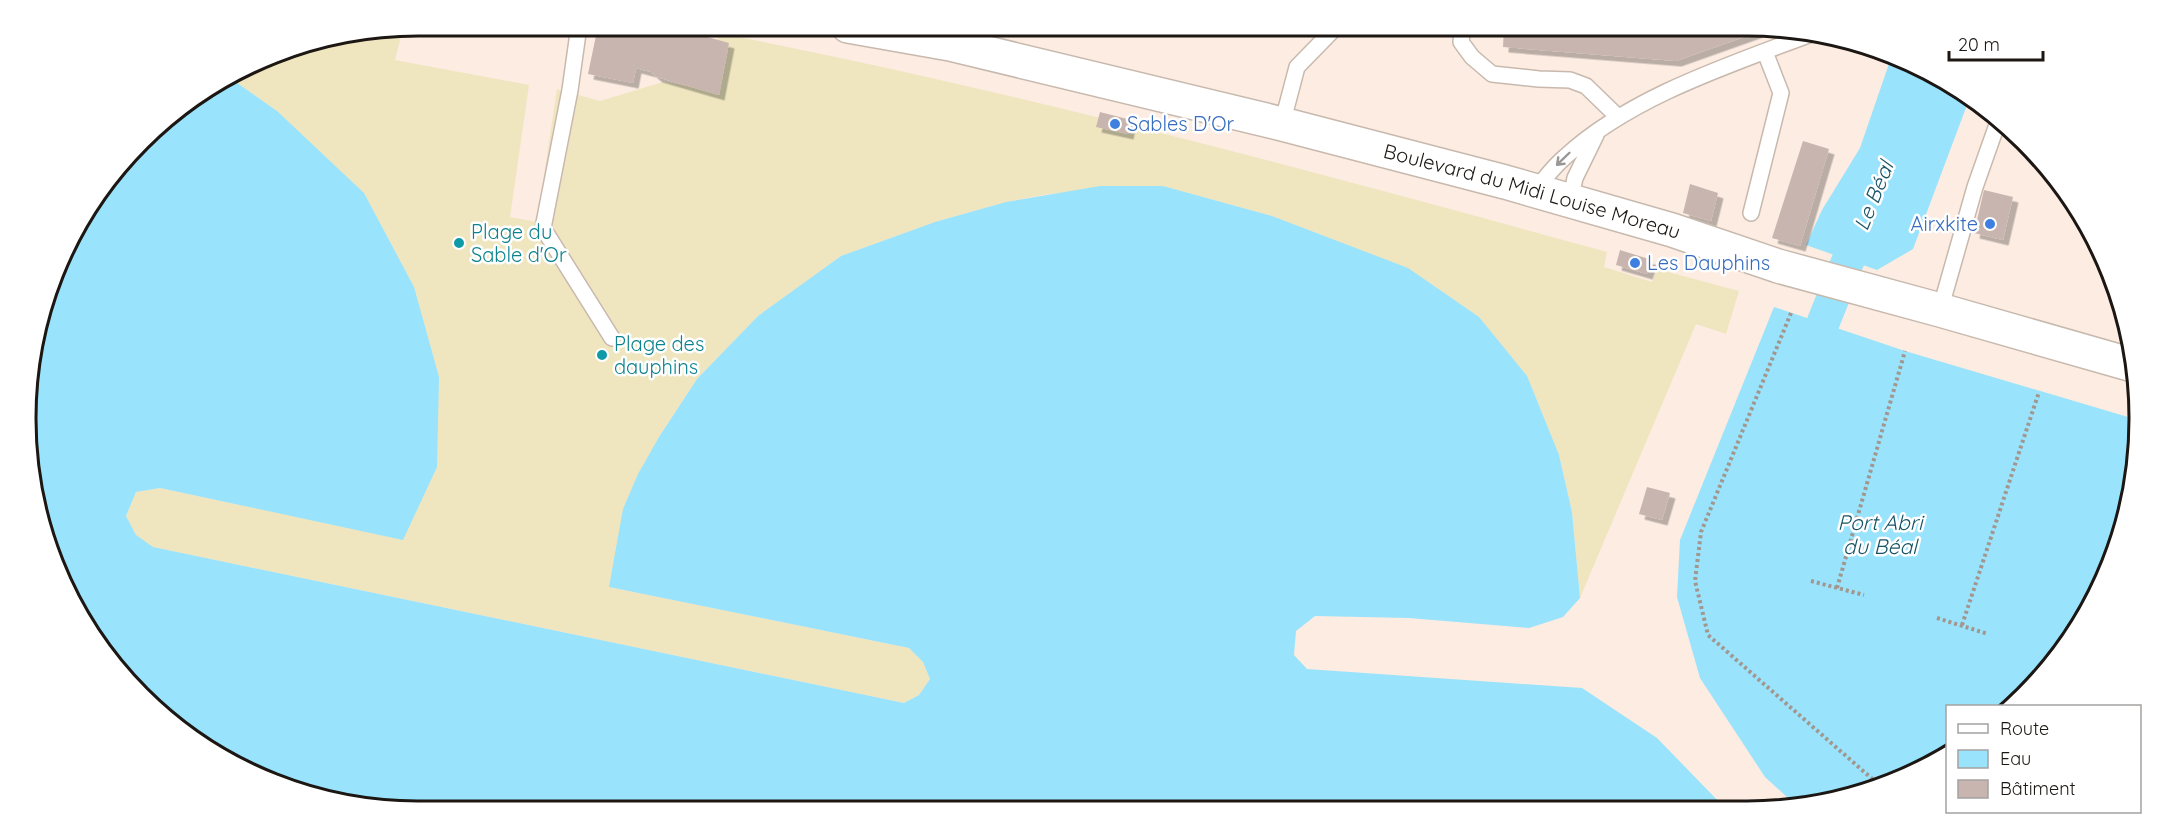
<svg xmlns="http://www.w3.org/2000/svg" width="2165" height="837" viewBox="0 0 2165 837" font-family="Quicksand,sans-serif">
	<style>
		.sand { fill: #efe6c0 }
		.water { fill: #99e3fc }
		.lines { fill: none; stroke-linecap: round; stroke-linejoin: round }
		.canal { stroke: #99e3fc; stroke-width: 33 }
		.building { fill: #c8b5b0; filter: url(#shadow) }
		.service-casing { stroke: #c8b9ae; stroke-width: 18 }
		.primary-casing { stroke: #c8b9ae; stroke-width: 36 }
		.path { stroke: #a2968e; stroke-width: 4; stroke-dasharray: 3 3; stroke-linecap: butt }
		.service { stroke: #fff; stroke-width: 15 }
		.primary { stroke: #fff; stroke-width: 33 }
		.oneway { stroke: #999795 }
		.shop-dot { fill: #3f7fe0; stroke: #fff; stroke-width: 2 }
		.culture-dot { fill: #0f9aa8; stroke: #fff; stroke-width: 2 }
		.labels { text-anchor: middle; stroke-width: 5; stroke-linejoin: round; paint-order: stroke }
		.shop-label { font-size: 20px; fill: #366cbe; stroke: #fff; text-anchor: start }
		.street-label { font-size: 20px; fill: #1c1713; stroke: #fff }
		.culture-label { font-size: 20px; fill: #0d838f; stroke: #fff; text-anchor: start }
		.water-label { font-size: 21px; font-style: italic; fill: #175466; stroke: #fff }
		.rim { fill: none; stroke: #1c1713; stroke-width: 3 }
	</style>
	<defs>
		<filter id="shadow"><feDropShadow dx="5.5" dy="5.5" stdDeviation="0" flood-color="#0004"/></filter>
	</defs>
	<rect width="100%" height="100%" fill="#fcece1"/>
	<path class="sand" d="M403 28 395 60 529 85 510 217 537 222 557 89 600 101 663 82 711 89 718 33C1018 91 1313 171 1607 252L1604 267 1652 282 1657 269 1739 291 1726 334 1696 324 1580 598 1572 512 1559 455 1408 269 1272 216 1163 186 1048 194 1006 202 935 222 841 256 758 316 697 379 659 437 609 587 909 648 923 662 930 679 919 695 904 703 153 547 136 536 126 516 136 492 160 488 403 539 277 111 233 80 292 46Z"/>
	<path class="water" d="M1892 55 1921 66 1970 97 1913 249 1877 270 1806 245 1822 210 1860 148Z
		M233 80 277 111 364 193 414 287 439 377 437 467 403 540 160 488 136 492 126 516 136 535 153 547 904 703 919 695 930 679 923 662 909 648 609 587 623 509 638 474 659 437 697 379 758 316 841 256 935 222 1006 202 1100 186H1163L1272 216 1408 268 1479 317 1527 376 1559 455 1572 512 1580 598 1563 617 1529 628 1409 618 1315 616 1296 631 1294 655 1307 669 1582 688 1657 738 1725 808 419 811 316 798 180 730 92 637 33 496 29 367 78 222 160 123Z
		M1774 307 1905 351 2138 420 2139 445 2126 521 2087 615 2012 706H1948L1947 753 1920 771 1799 808 1765 777 1700 678 1677 597 1680 540Z"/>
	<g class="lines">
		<path class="canal" d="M1823 323 1865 218"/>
	</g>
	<path class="building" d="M598 26H642L685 35 686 31 729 43 719 95 657 77 651 72 636 68 633 83 588 74Z
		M1504 26H1747L1769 28 1676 61 1503 47Z
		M1100 112 1131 120 1128 134 1096 127Z
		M1803 141 1829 149 1800 246 1772 238Z
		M1690 184 1718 193 1711 221 1683 213Z
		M1984 190 2013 197 2003 240 1974 233Z
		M1620 250 1652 260 1647 274 1616 265Z
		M1647 487 1670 493 1662 520 1639 514Z"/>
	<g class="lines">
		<defs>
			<path id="service" d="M579 26 570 90 543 228 612 338
				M1463 26 1461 42 1472 57 1492 74 1539 79 1570 80 1586 86 1618 117
				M1282 124 1297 67 1337 26
				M1534 191C1544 180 1553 167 1565 157 1630 97 1729 65 1811 34
				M1570 201 1575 178 1596 135
				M1751 213 1781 93 1765 52
				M1940 310 1975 187 1999 119"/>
			<g id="primary">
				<path id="s1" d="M848 26 950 44 1282 124 1505 182 1672 230 1778 266 1940 310 2136 366"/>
			</g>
		</defs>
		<use href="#service" class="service-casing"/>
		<use href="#primary" class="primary-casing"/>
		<path class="path" d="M1791 313 1701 532 1695 581 1708 635 1878 784
			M1811 581 1864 595
			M1837 588 1905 351
			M1937 618 1988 634
			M1962 625 2039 392"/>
		<use href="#service" class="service"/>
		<use href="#primary" class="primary"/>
	</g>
	<defs><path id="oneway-shaft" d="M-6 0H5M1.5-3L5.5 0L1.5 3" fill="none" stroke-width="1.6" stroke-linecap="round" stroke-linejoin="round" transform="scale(1.5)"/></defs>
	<use class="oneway" href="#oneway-shaft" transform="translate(1563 159) rotate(136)"/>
	<g class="shop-dot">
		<circle cx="1115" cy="124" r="6"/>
		<circle cx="1990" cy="224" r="6"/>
		<circle cx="1635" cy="263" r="6"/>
	</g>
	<g class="culture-dot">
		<circle cx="459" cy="243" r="6"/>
		<circle cx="602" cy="355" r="6"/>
	</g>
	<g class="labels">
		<g class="shop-label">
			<text x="1127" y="131">Sables D'Or</text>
			<text x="1978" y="231" text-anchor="end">Airxkite</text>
			<text x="1647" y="270">Les Dauphins</text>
		</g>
		<g class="street-label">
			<text dy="7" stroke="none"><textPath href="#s1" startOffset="704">Boulevard du Midi Louise Moreau</textPath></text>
		</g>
		<g class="culture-label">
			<text x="471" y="239">Plage du<tspan x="471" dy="23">Sable d'Or</tspan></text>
			<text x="614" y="351">Plage des<tspan x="614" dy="23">dauphins</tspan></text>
		</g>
		<g class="water-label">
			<text transform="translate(1874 196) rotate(-68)" y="7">Le Béal</text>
			<text x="1880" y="530">Port Abri<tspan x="1880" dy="24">du Béal</tspan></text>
		</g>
	</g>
	<path d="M0 0H2165V837H0ZM418 36H1747A382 382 0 0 1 2129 418V419A382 382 0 0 1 1747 801H418A382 382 0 0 1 36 419V418A382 382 0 0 1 418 36Z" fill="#fff" fill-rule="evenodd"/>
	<path class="rim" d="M418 36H1747A382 382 0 0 1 2129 418V419A382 382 0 0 1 1747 801H418A382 382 0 0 1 36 419V418A382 382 0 0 1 418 36Z"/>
	<rect x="1946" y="705" width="195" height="108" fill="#ffffff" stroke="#a4a2a1" stroke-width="1.5"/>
	<rect x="1958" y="724" width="30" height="9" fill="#ffffff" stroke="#a4a2a1" stroke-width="1.5"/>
	<text x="2000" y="735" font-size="18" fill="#1c1713">Route</text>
	<rect x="1958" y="750" width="30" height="18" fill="#99e3fc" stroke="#a4a2a1" stroke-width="1.5"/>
	<text x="2000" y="765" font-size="18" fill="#1c1713">Eau</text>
	<rect x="1958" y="780" width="30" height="18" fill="#c8b5b0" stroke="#a4a2a1" stroke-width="1.5"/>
	<text x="2000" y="795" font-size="18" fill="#1c1713">Bâtiment</text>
	<path d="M1949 51v9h94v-9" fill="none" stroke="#1c1713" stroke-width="3"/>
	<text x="1958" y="51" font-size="18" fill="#1c1713" stroke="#ffffff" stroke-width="4.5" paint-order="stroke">20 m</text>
</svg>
